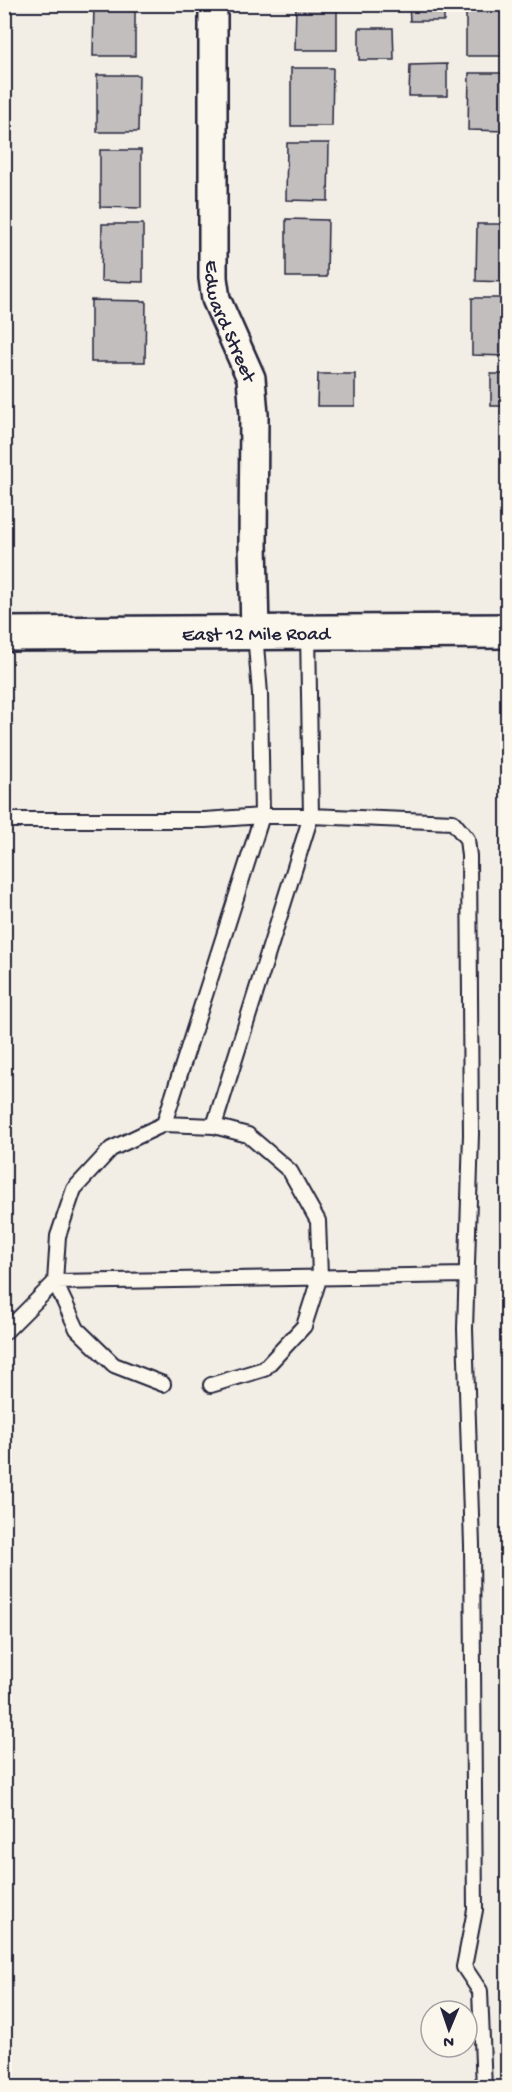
<svg xmlns="http://www.w3.org/2000/svg" width="512" height="2092" viewBox="0 0 512 2092" font-family="'Gochi Hand',sans-serif">
	<style>
		.building { fill: #c2bebe; stroke: #22223b; stroke-width: 1.5 }
		.lines { fill: none; stroke-linecap: round; stroke-linejoin: round }
		.service-casing { stroke: #22223b; stroke-width: 18 }
		.minor-casing { stroke: #22223b; stroke-width: 32 }
		.secondary-casing { stroke: #22223b; stroke-width: 38 }
		.service { stroke: #fbf7ec; stroke-width: 14 }
		.minor { stroke: #fbf7ec; stroke-width: 27 }
		.secondary { stroke: #fbf7ec; stroke-width: 33 }
		.labels { text-anchor: middle; stroke-width: 6; stroke-linejoin: round; paint-order: stroke }
		.street-label { font-size: 20px; fill: #22223b; stroke: #fbf7ec }
	</style>
	<rect width="100%" height="100%" fill="#f2eee5"/>
	<filter id="ink" filterUnits="userSpaceOnUse"><feTurbulence type="fractalNoise" baseFrequency=".0167" numOctaves="2"/><feDisplacementMap in="SourceGraphic" scale="12" xChannelSelector="R" yChannelSelector="G"/><feConvolveMatrix kernelMatrix="1 2 1 2 8 2 1 2 1" color-interpolation-filters="sRGB"/></filter>
	<g filter="url(#ink)">
		<path class="building" d="M94 4H135V56H93Z
			M296 4H337V50H295Z
			M409 4H444V21H410Z
			M466 4H508L507 56H466Z
			M359 28H393L394 60H359Z
			M447 64V96H409L410 65Z
			M291 68H333L332 126H291Z
			M469 73H508V131L468 130Z
			M97 75H139L138 132H97Z
			M287 143H329L328 201 286 200Z
			M100 150H141V208L100 207Z
			M286 219 328 220 327 277H286Z
			M102 224H143V282L101 281Z
			M477 224H508V282L476 281Z
			M472 298H508V356L472 355Z
			M91 300 146 301 145 362H91Z
			M318 374H355V406H317Z
			M491 374H508V406H491Z"/>
		<g class="lines">
			<defs>
				<path id="service" d="M4 820H205L262 816H311L453 822 467 839 469 856 471 1134 465 1329 472 1545 475 1910 464 1967 480 1991 484 2088
					M164 1124 262 816 260 694 255 633
					M214 1126 311 816 308 632
					M4 1333 55 1282 467 1275
					M163 1384 114 1365 77 1329 55 1282 58 1236 74 1189 111 1149 164 1124 214 1126 248 1135 290 1171 318 1221 320 1276 304 1326 264 1369 211 1385"/>
				<g id="minor">
					<path id="s1" d="M213 4V278L216 299 251 378 254 415 253 543 255 633"/>
				</g>
				<g id="secondary">
					<path id="s2" d="M4 634 508 631"/>
				</g>
			</defs>
			<use href="#service" class="service-casing"/>
			<use href="#minor" class="minor-casing"/>
			<use href="#secondary" class="secondary-casing"/>
			<use href="#service" class="service"/>
			<use href="#minor" class="minor"/>
			<use href="#secondary" class="secondary"/>
		</g>
	</g>
	<g class="labels">
		<g class="street-label">
			<text dy="7" stroke="none"><textPath href="#s1" startOffset="320">Edward Street</textPath></text>
			<text dy="7" stroke="none"><textPath href="#s2" startOffset="252">East 12 Mile Road</textPath></text>
		</g>
	</g>
	<rect width="512" height="2092" fill="none" stroke="#fbf7ec" stroke-width="24"/>
	<rect x="12" y="12" width="488" height="2068" fill="none" stroke="#22223b" stroke-width="2" filter="url(#ink)"/>
	<g transform="translate(449 2029) rotate(182)"><circle r="28" fill="#fbf7ec" stroke="#a4a2a5" stroke-width="1.5"/>
	<path d="M0-4.5L10 22L0 15L-10 22Z" fill="#22223b"/>
	<text y="-9" font-size="16" font-weight="bold" text-anchor="middle" fill="#22223b">N</text>
	</g>
</svg>
